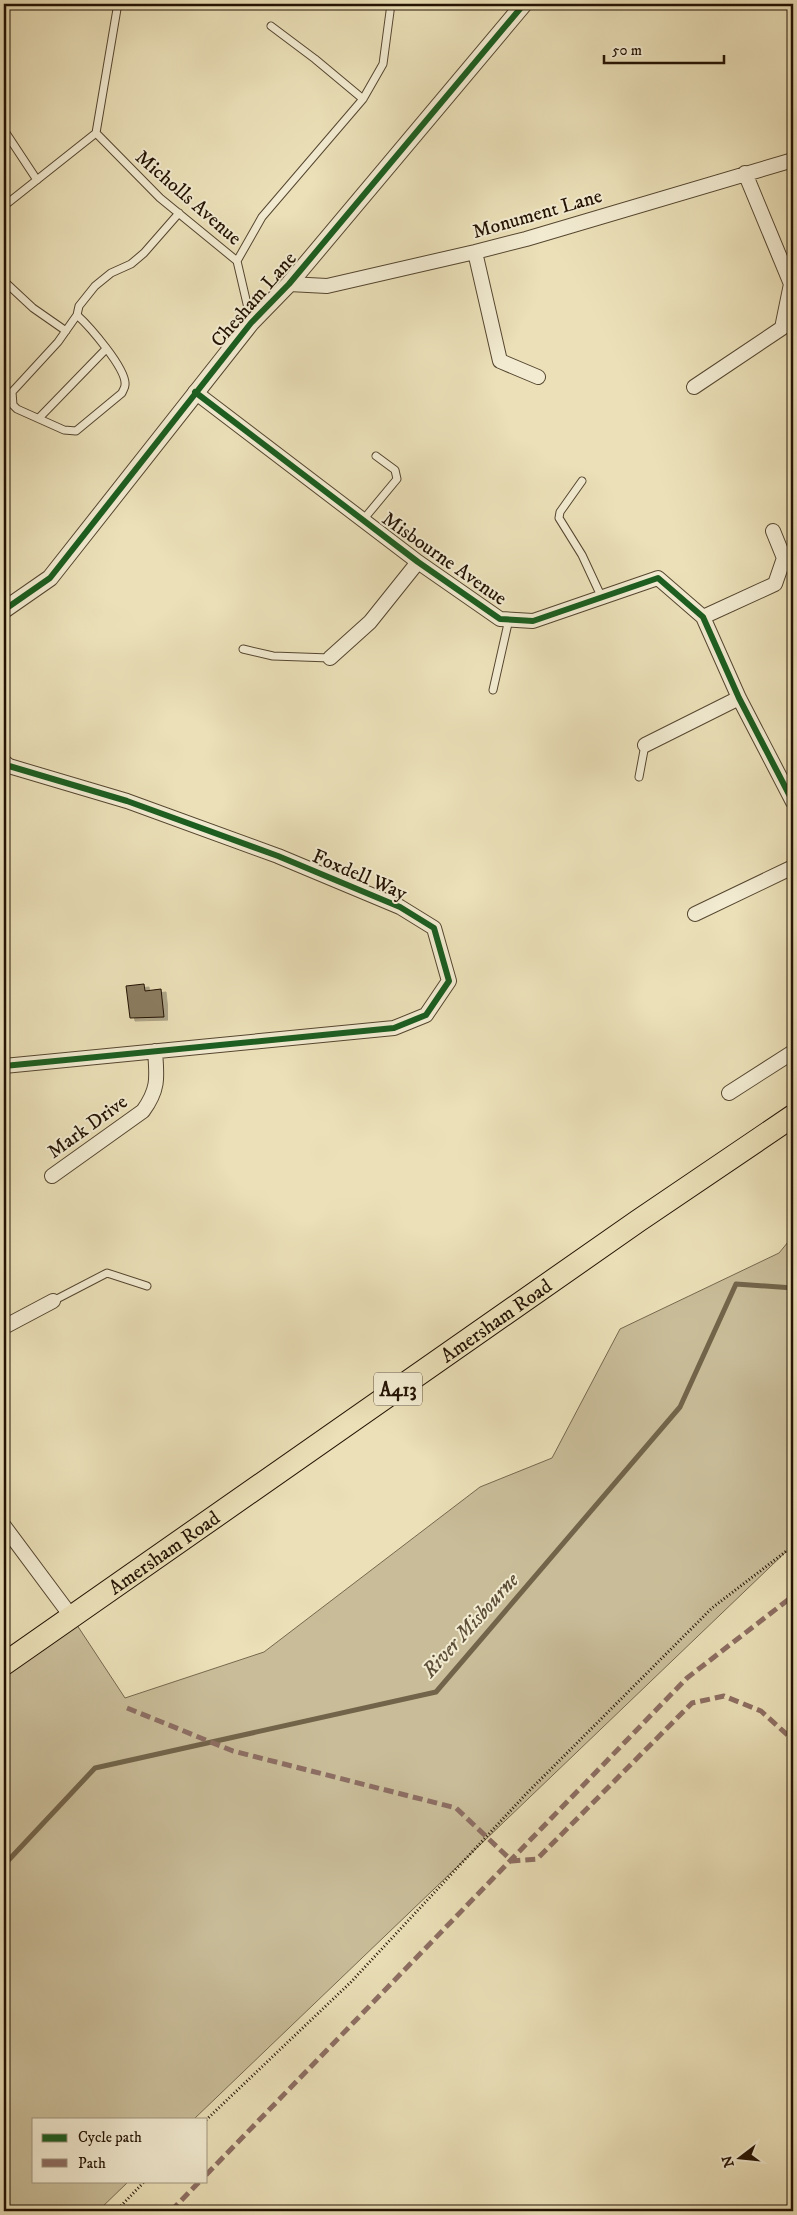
<svg xmlns="http://www.w3.org/2000/svg" width="797" height="2215" viewBox="0 0 797 2215" font-family="'IM FELL DW Pica',serif">
	<style>
		.green { fill: #c9bd99; stroke: #76684e }
		.lines { fill: none; stroke-linecap: round; stroke-linejoin: round }
		.stream { stroke: #72644a; stroke-width: 5 }
		.building { fill: #8b7d61; stroke: #231203; filter: url(#shadow) }
		.service-casing { stroke: #554630; stroke-width: 9 }
		.minor-casing { stroke: #554630; stroke-width: 16 }
		.tertiary-casing { stroke: #554630; stroke-width: 18 }
		.trunk-casing { stroke: #231203; stroke-width: 24 }
		.path { stroke: #231203; stroke-width: 3; stroke-dasharray: 1 2.5; stroke-linecap: butt }
		.service { stroke: #f2ebd1; stroke-width: 7 }
		.minor { stroke: #f2ebd1; stroke-width: 14 }
		.tertiary { stroke: #f2ebd1; stroke-width: 16 }
		.trunk { stroke: #ebe0b8; stroke-width: 22 }
		.quiet { stroke: #8d6e63; stroke-width: 5; stroke-dasharray: 10 5; stroke-linecap: butt }
		.cycleway-casing { stroke: #f2ebd1; stroke-width: 9 }
		.cycleway { stroke: #1b5e20; stroke-width: 6 }
		.labels { text-anchor: middle; stroke-width: 4; stroke-linejoin: round; paint-order: stroke }
		.shield { fill: #f2ebd1; stroke: #615341; stroke-width: 1 }
		.shield-label { font-size: 19px; font-weight: bold; fill: #231203 }
		.street-label { font-size: 20px; fill: #231203; stroke: #f2ebd1 }
		.water-label { font-size: 21px; font-style: italic; fill: #5e4f39; stroke: #f2ebd1 }
	</style>
	<defs>
		<filter id="shadow"><feDropShadow dx="5" dy="3" stdDeviation="0" flood-color="#0004"/></filter>
	</defs>
	<rect width="100%" height="100%" fill="#ebe0b8"/>
	<filter id="stains"><feTurbulence type="fractalNoise" baseFrequency=".004" numOctaves="4"/><feColorMatrix values="0 0 0 0 .2 0 0 0 0 .09 0 0 0 0 .02 0 0 0 .5 -.17"/></filter>
	<radialGradient id="worn" r=".72"><stop offset=".6" stop-color="#630" stop-opacity="0"/><stop offset="1" stop-color="#630" stop-opacity=".3"/></radialGradient>
	<path class="green" d="M793 1236V1545L194 2119H34V2181H129L98 2211H4V1662L71 1616 125 1698 264 1652 480 1487 552 1458 620 1329 779 1253Z"/>
	<g class="lines">
		<path class="stream" d="M4 1865 95 1768 436 1692 680 1407 736 1284 793 1288"/>
	</g>
	<path class="building" d="M144 984 145 991 161 989 164 1017 130 1018 126 986Z"/>
	<g class="lines">
		<defs>
			<path id="service" d="M271 26 315 59 363 99
				M4 130 37 180
				M96 133 160 198 237 261 251 321
				M4 206 96 133 117 9
				M237 261 262 217 363 99 383 64 391 4
				M4 281 33 308 66 331
				M77 315C89 326 127 369 125 385 125 388 123 390 122 393L76 431 64 430 17 409 13 405 12 392 58 342 77 315 79 306 95 286 111 273 131 264 144 253 179 213
				M39 418 106 349
				M582 481 560 512 559 518 582 555 602 598
				M363 520 397 479 395 470 376 456
				M243 649 273 656 330 658
				M493 690 509 619
				M639 777 645 745
				M53 1301 107 1273 147 1286"/>
			<path id="minor" d="M475 252 500 361 538 377
				M289 284 327 286 475 252 526 239 793 160
				M694 387 782 328 791 284 745 173
				M195 392 418 562 500 619 533 621 658 578 703 617 739 698 793 802
				M703 617 775 584 784 558 773 531
				M330 658 370 622 418 562
				M645 745 739 698
				M4 762 9 766 127 801 278 856 400 907 434 928 449 981 426 1015 394 1028 4 1066
				M695 914 793 867
				M729 1093 793 1052
				M52 1176 143 1111C159 1089 157 1077 155 1051
				M4 1327 53 1301
				M4 1526 71 1616"/>
			<path id="tertiary" d="M4 610 50 578 251 323 289 284 524 4"/>
			<g id="trunk">
				<path id="s1" d="M4 1664 638 1221 793 1116"/>
			</g>
		</defs>
		<use href="#service" class="service-casing"/>
		<use href="#minor" class="minor-casing"/>
		<use href="#tertiary" class="tertiary-casing"/>
		<use href="#trunk" class="trunk-casing"/>
		<path class="path" d="M206 2120 351 1982 527 1793 712 1608 793 1546
			M116 2211 145 2181"/>
		<use href="#service" class="service"/>
		<use href="#minor" class="minor"/>
		<use href="#tertiary" class="tertiary"/>
		<use href="#trunk" class="trunk"/>
		<path class="quiet" d="M127 1708 233 1751 456 1808 512 1861 537 1859 692 1703 724 1696 761 1711 793 1740
			M206 2175 687 1678 793 1596
			M171 2211 200 2181"/>
		<defs>
			<path id="cycleway" d="M195 392 418 562 500 619 533 621 658 578 703 617 739 698 793 802
				M4 610 50 578 251 323 289 284 524 4
				M4 762 9 766 127 801 278 856 400 907 434 928 449 981 426 1015 394 1028 4 1066"/>
		</defs>
		<use href="#cycleway" class="cycleway-casing"/>
		<use href="#cycleway" class="cycleway"/>
	</g>
	<g class="labels">
		<rect class="shield" x="374" y="1372.5" width="48" height="33" rx="4"/>
		<g class="shield-label">
			<text x="398" y="1396">A413</text>
		</g>
		<g class="street-label">
			<text transform="translate(189 197) rotate(41)" y="7">Micholls Avenue</text>
			<text transform="translate(537 213) rotate(-16)" y="7">Monument Lane</text>
			<text transform="translate(253 299) rotate(-49)" y="7">Chesham Lane</text>
			<text transform="translate(445 558) rotate(35)" y="7">Misbourne Avenue</text>
			<text transform="translate(360 874) rotate(23)" y="7">Foxdell Way</text>
			<text transform="translate(87 1126) rotate(-36)" y="7">Mark Drive</text>
			<text dy="7" stroke="none"><textPath href="#s1" startOffset="600">Amersham Road</textPath></text>
			<text dy="7" stroke="none"><textPath href="#s1" startOffset="195">Amersham Road</textPath></text>
		</g>
		<g class="water-label">
			<text transform="translate(470 1625) rotate(-48)" y="7">River Misbourne</text>
		</g>
	</g>
	<rect width="797" height="2215" fill="none" stroke="#ebe0b8" stroke-width="20"/>
	<rect x="5" y="5" width="787" height="2205" fill="none" stroke="#231203" stroke-width="2.5"/>
	<rect x="10" y="10" width="777" height="2195" fill="none" stroke="#231203"/>
	<rect x="32" y="2118" width="175" height="65" fill="#f2ebd1" stroke="#9f947f"/>
	<rect x="42" y="2134" width="25" height="8" fill="#1b5e20" stroke="#9f947f"/>
	<text x="78" y="2142" font-size="15" fill="#231203">Cycle path</text>
	<rect x="42" y="2159" width="25" height="8" fill="#8d6e63" stroke="#9f947f"/>
	<text x="78" y="2168" font-size="15" fill="#231203">Path</text>
	<g transform="translate(740 2158) rotate(254)" stroke="#f2ebd1" stroke-width="4" paint-order="stroke">
	<path d="M0-4L9 19L0 12L-9 19Z" fill="#231203"/>
	<text y="-8" font-size="14" font-weight="bold" text-anchor="middle" fill="#231203">N</text>
	</g>
	<path d="M604 55v8h120v-8" fill="none" stroke="#231203" stroke-width="2.5"/>
	<text x="612" y="55" font-size="15" fill="#231203" stroke="#f2ebd1" stroke-width="4" paint-order="stroke">50 m</text>
	<rect width="100%" height="100%" filter="url(#stains)"/>
	<rect width="100%" height="100%" fill="url(#worn)"/>
</svg>
